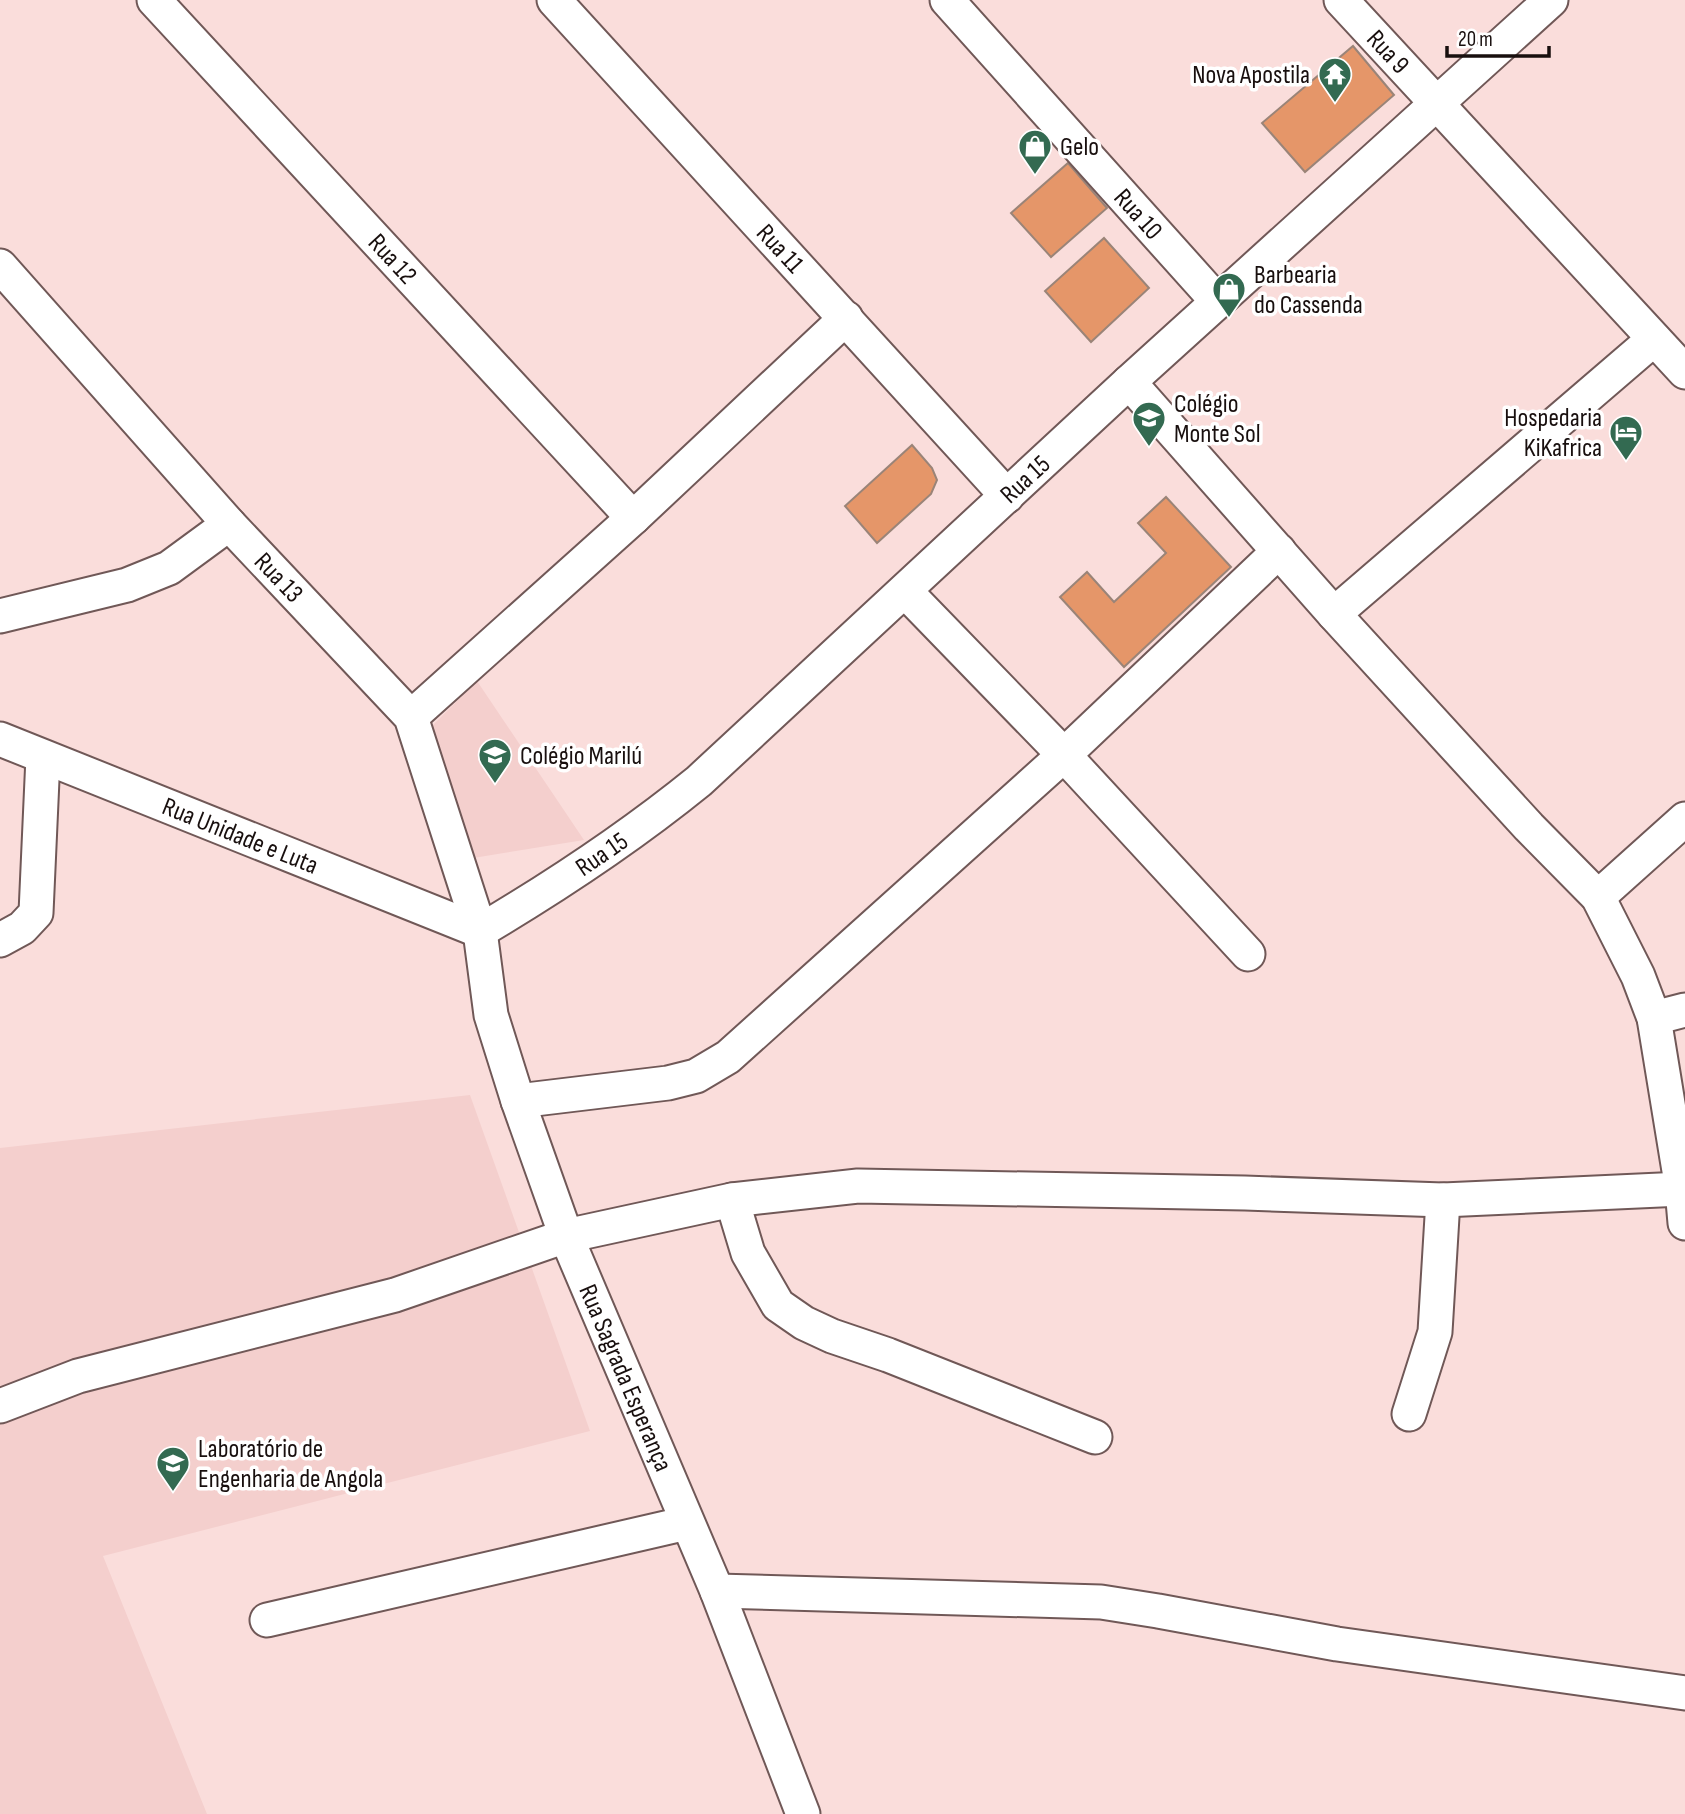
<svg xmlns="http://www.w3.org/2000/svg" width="1685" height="1814" viewBox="0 0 1685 1814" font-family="'Sofia Sans Condensed',sans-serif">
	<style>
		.built { fill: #f4cfcd }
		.building { fill: #e59669; stroke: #9a8478; stroke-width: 2 }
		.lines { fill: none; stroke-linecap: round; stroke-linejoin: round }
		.minor-casing { stroke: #705857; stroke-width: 37 }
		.minor { stroke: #fff; stroke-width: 33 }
		.labels { text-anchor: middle; stroke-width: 7; stroke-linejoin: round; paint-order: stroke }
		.street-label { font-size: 26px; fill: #180f0e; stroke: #fff }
		.poi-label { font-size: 26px; fill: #180f0e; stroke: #fff; text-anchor: start }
	</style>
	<rect width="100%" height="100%" fill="#fadddb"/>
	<path class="built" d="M477 681 584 840 467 859 427 731Z
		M470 1095 590 1431 103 1556 207 1814H0V1148Z"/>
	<path class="building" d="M1353 46 1394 95 1305 172 1262 123Z
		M1068 163 1107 208 1051 257 1011 213Z
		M1104 238 1149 288 1091 342 1045 291Z
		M912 445 932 468 937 480 931 494 877 543 845 506Z
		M1166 497 1231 567 1124 667 1060 597 1087 572 1114 602 1166 553 1138 523Z"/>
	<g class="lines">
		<defs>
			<g id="minor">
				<path id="s1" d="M154 0 633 518"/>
				<path id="s2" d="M554 0 1007 496"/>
				<path id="s3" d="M947 0 1217 301"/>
				<path id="s4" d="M1341 0 1685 372"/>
				<path id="s5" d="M0 266 229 524 411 717 480 931 491 1015 518 1101 566 1236 717 1591 803 1814"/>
				<path d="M1129 382 1334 614 1529 827 1598 897 1638 976 1654 1018 1682 1189 1685 1223"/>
				<path d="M905 591 1064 755 1248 954"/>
				<path d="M1334 614 1654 339"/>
				<path d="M0 616 127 585 169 568 229 524"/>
				<path d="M411 717 633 518 846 318"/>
				<path id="s6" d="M0 739 480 931"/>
				<path d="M1598 897 1685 819"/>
				<path id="s7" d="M480 931C556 886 630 837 699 781L1129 382 1551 0"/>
				<path d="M0 940 22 928 36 913 43 757"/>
				<path d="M1654 1018 1685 1010"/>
				<path d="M518 1101 668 1083 696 1076 728 1057 1064 755 1279 551"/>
				<path d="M732 1200 748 1253 778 1305 804 1323 832 1336 888 1355 1095 1437"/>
				<path d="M0 1406 78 1376 395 1295 566 1236 732 1200 858 1186 1245 1193 1443 1200 1682 1189"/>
				<path d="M1409 1414 1435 1332 1443 1200"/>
				<path d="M717 1591 1101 1602 1158 1611 1337 1644 1685 1693"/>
				<path d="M267 1620 687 1523"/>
			</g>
		</defs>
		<use href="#minor" class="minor-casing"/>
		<use href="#minor" class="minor"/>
	</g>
	<defs>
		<symbol id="temple-pin" viewBox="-11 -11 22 30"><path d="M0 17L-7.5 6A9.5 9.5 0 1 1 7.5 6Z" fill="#336a51" stroke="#fff"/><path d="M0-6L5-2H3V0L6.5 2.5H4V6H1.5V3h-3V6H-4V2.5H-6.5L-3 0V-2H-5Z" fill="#fff"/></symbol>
		<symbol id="shop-pin" viewBox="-11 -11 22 30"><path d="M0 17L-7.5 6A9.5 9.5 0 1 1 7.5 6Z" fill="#336a51" stroke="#fff"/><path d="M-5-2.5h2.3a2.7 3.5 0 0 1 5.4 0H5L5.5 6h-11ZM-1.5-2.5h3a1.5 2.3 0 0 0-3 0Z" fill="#fff"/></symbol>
		<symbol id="school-pin" viewBox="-11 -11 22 30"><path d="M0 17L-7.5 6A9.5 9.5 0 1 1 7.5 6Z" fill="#336a51" stroke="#fff"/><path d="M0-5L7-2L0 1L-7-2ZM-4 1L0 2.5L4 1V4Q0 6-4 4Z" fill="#fff"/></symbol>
		<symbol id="hotel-pin" viewBox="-11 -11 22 30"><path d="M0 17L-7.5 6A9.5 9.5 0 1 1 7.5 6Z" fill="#336a51" stroke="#fff"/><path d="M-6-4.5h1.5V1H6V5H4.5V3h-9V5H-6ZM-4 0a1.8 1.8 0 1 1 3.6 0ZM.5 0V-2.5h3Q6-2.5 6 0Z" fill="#fff"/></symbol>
		<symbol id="university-pin" viewBox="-11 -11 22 30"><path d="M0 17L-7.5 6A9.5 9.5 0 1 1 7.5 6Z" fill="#336a51" stroke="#fff"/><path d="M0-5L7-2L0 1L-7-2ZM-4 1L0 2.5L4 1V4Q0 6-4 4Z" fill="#fff"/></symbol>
	</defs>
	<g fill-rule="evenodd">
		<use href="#temple-pin" x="1316" y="55" width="38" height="52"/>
		<use href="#shop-pin" x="1016" y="127" width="38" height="52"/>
		<use href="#shop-pin" x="1210" y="270" width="38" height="52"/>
		<use href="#school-pin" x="1130" y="399" width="38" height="52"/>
		<use href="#hotel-pin" x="1607" y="413" width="38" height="52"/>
		<use href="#university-pin" x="476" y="736" width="38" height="52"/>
		<use href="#university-pin" x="154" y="1444" width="38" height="52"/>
	</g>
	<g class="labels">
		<g class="street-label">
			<text dy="9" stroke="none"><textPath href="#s4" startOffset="70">Rua 9</textPath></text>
			<text dy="9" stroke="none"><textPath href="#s3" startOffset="287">Rua 10</textPath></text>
			<text dy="9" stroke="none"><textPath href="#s2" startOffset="336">Rua 11</textPath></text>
			<text dy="9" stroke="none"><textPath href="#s1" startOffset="352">Rua 12</textPath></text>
			<text dy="9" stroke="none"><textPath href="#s7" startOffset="710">Rua 15</textPath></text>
			<text dy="9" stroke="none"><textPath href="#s5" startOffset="418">Rua 13</textPath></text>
			<text dy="9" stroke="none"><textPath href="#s6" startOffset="259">Rua Unidade e Luta</textPath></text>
			<text dy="9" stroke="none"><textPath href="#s7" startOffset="144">Rua 15</textPath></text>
			<text dy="9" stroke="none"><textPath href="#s5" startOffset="1307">Rua Sagrada Esperança</textPath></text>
		</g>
		<g class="poi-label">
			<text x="1310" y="83" text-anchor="end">Nova Apostila</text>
			<text x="1060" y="155">Gelo</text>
			<text x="1254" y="283">Barbearia<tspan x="1254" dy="30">do Cassenda</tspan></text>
			<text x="1174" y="412">Colégio<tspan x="1174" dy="30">Monte Sol</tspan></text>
			<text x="1602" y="426" text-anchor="end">Hospedaria<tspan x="1602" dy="30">KiKafrica</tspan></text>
			<text x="520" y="764">Colégio Marilú</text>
			<text x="198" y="1457">Laboratório de<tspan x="198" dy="30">Engenharia de Angola</tspan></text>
		</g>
	</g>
	<path d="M1447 46v10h102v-10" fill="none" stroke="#180f0e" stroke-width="3.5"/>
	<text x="1458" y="46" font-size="21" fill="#180f0e" stroke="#ffffff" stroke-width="5" paint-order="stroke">20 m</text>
</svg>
